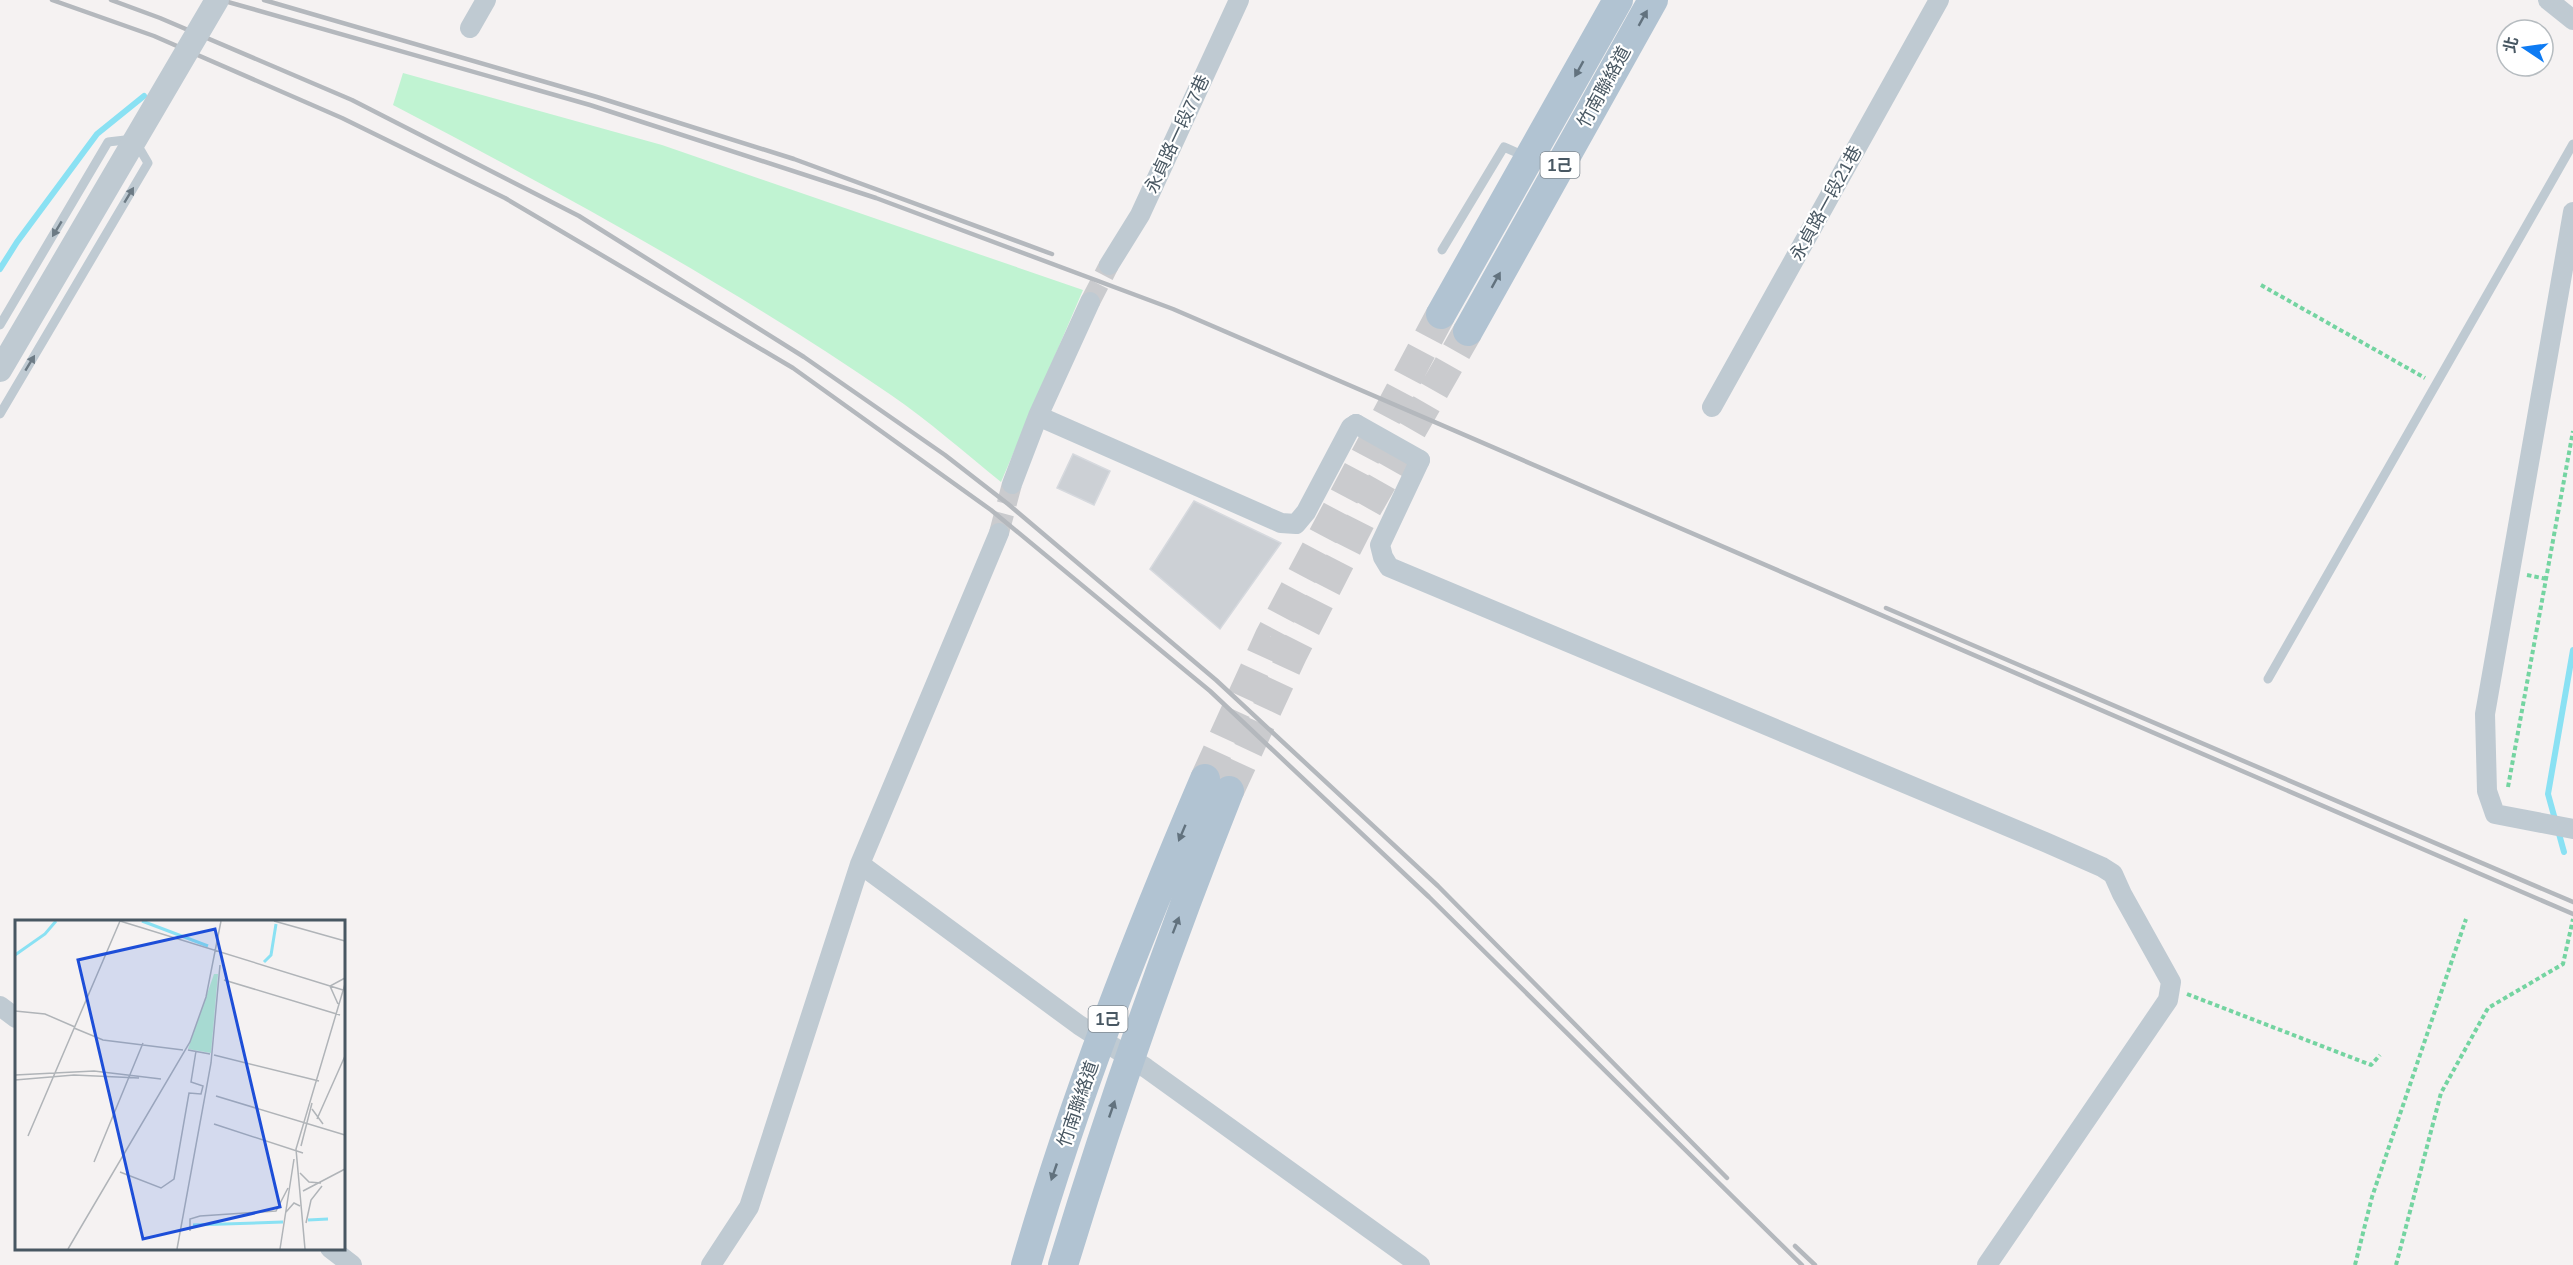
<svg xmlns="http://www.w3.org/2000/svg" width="2573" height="1265" viewBox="0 0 2573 1265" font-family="Arial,'Noto Sans TC',sans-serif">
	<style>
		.green { fill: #c0f3d2 }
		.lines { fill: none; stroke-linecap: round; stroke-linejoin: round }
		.stream { stroke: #8ae1f3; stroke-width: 6 }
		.building { fill: #ccd0d5; stroke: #d6d9de; stroke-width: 1.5 }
		.minor-tunnel { stroke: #cacbce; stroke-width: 20; stroke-dasharray: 20 10; stroke-linecap: butt }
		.primary-tunnel { stroke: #cacbce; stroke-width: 30; stroke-dasharray: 30 15; stroke-linecap: butt }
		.path { stroke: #74d4a1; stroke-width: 4; stroke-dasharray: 4.5 3; stroke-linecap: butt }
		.service { stroke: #bfcad2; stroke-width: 9 }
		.minor { stroke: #bfcad2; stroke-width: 20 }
		.primary { stroke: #b1c3d2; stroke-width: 30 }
		.rail { stroke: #b4b8bd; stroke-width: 4.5 }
		.minor-bridge { stroke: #bfcad2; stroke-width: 20 }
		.tertiary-bridge { stroke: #bfcad2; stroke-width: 24 }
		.oneway { fill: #62727e }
		.oneway2 { fill: #6c7a84 }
		.labels { text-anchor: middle; stroke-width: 4.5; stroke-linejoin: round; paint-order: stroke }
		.shield { fill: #fff; stroke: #7f8991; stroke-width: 1.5 }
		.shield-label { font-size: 16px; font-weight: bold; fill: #485762 }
		.street-label { font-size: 18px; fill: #485762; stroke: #fff }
		.inset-river { fill: none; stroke: #8ae1f3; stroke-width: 3 }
		.inset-road { fill: none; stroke: #b0b4b8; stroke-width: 1.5 }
		.view { fill: #1d4ed8; fill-opacity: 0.15; stroke: #1d4ed8; stroke-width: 3 }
		.inset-edge { fill: none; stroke: #485762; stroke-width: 3 }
	</style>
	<rect width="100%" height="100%" fill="#f5f2f2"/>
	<path class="green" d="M403 73 662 145 1083 290 1001 482C965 453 929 421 891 395 732 286 563 194 393 105Z"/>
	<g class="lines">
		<path class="stream" d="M0 269 17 242 97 134 144 96
			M2564 852 2548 794 2573 650"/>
	</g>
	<path class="building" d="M1073 454 1110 471 1094 505 1057 488Z
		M1194 501 1281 543 1220 629 1150 569Z"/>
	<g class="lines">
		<path class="minor-tunnel" d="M1090 302 1109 265
			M999 533 1012 484"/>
		<path class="primary-tunnel" d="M1205 779 1270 636 1441 314
			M1229 791 1292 655 1367 508 1468 331"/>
		<path class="path" d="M2261 285 2425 378
			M2527 575 2547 579
			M2508 787 2573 431
			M2187 994 2371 1065 2380 1055
			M2355 1265 2372 1197 2466 919
			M2396 1265 2441 1093 2488 1008 2563 964 2573 919"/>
		<path class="service" d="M1442 250 1504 147 1527 157
			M0 325 108 142 125 140 141 151 148 163 0 414
			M2268 679 2573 144"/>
		<path class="minor" d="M2548 0 2573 20
			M470 28 486 0
			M2573 212 2485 714 2487 791 2495 814 2573 829
			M1109 265 1140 215 1239 0
			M1712 407 1939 0
			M1038 416 1281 523 1296 524 1306 512 1351 427 1356 424
			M1420 460 1380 545 1383 557 1389 567 2045 842 2102 867 2113 874 2122 894 2171 982 2168 1000 1987 1265
			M1012 484 1038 416 1090 302
			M860 864 1079 1025 1146 1068 1420 1265
			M0 1006 16 1018
			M330 1248 352 1265
			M711 1265 749 1207 860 864 999 533"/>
		<path class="primary" d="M1441 314 1618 0
			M1468 331 1653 0
			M1026 1265C1074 1099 1137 938 1205 779
			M1063 1265C1112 1104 1167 947 1229 791"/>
		<path class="rail" d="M52 0 154 36 342 118 505 198 793 368 991 510 1210 691 1429 897 1802 1265
			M111 0 160 18 352 100 579 216 804 357 945 455 1008 504 1216 680 1438 886 1727 1178
			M221 0 590 105 876 198 1173 309 2573 914
			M264 0 597 97 794 159 1052 254
			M1886 608 2573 902
			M1795 1246 1815 1265"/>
		<path class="minor-bridge" d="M1356 424 1420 460"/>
		<path class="tertiary-bridge" d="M0 370 217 0"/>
	</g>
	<defs><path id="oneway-solid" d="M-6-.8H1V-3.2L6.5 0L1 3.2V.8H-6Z" transform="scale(1.5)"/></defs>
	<g class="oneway">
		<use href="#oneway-solid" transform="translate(1643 18) rotate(-61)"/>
		<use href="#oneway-solid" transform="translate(1579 69) rotate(119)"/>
		<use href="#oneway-solid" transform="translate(1496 280) rotate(-61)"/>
		<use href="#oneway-solid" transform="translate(1182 833) rotate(113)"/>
		<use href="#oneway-solid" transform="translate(1176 925) rotate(-69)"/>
		<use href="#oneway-solid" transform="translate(1112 1109) rotate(-71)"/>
		<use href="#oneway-solid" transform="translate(1054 1172) rotate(109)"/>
	</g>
	<g class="oneway2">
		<use href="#oneway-solid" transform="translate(129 195) rotate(-59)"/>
		<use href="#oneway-solid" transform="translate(57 229) rotate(121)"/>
		<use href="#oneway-solid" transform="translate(30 363) rotate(-59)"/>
	</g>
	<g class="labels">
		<g class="shield">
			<rect x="1540.5" y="152" width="39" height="26" rx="4.5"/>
			<rect x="1088.5" y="1006" width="39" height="26" rx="4.5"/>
		</g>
		<g class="shield-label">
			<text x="1560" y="171">1己</text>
			<text x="1108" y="1025">1己</text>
		</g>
		<g class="street-label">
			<text transform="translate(1604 87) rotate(-61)" y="6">竹南聯絡道</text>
			<text transform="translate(1177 134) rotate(-65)" y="6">永貞路一段77巷</text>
			<text transform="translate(1826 203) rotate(-61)" y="6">永貞路一段21巷</text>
			<text transform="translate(1078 1104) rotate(-71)" y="6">竹南聯絡道</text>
		</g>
	</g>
	<g transform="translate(15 920)">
		<rect width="330" height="330" fill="#f5f2f2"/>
		<path d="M199 54H203L196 133 173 129Z" fill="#c0f3d2"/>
		<path class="inset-river" d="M127 1 193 26M0 35 30 14 41 1M249 42 256 35 261 4M293 300 313 299M178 305 268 302"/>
		<path class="inset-road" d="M105 1 328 70M259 1 330 21M209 60 325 95M323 84 315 66 330 58M0 91 30 94 60 107M59 108 88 120 168 130M173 130 195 134M199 135 304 161M0 155 79 151 146 159M0 160 59 155 124 158M201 176 330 215M297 189 308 204M302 199 330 136M199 204 288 233M13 216 105 1M286 226 297 183M79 242 128 123M105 252 146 268 159 259 174 173 186 174 188 166 176 162 181 131M285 253 294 262 306 263M288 271 330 249M271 292 279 283 285 286M291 303 296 280 307 266M175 311V299L185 296 261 291 273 268M53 329 175 122 191 77 206 1M162 329 196 143 205 45M265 329 279 239M290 329 281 229 330 64"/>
		<path class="view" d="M200 9 265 287 128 319 63 40Z"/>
		<rect width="330" height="330" class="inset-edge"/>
	</g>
	<g transform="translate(2525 48) rotate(283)"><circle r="28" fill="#ffffff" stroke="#b6bcc0" stroke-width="1.5"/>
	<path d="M0-4.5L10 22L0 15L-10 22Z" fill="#0e7bf3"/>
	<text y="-9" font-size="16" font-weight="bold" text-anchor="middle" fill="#485762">北</text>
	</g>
</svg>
